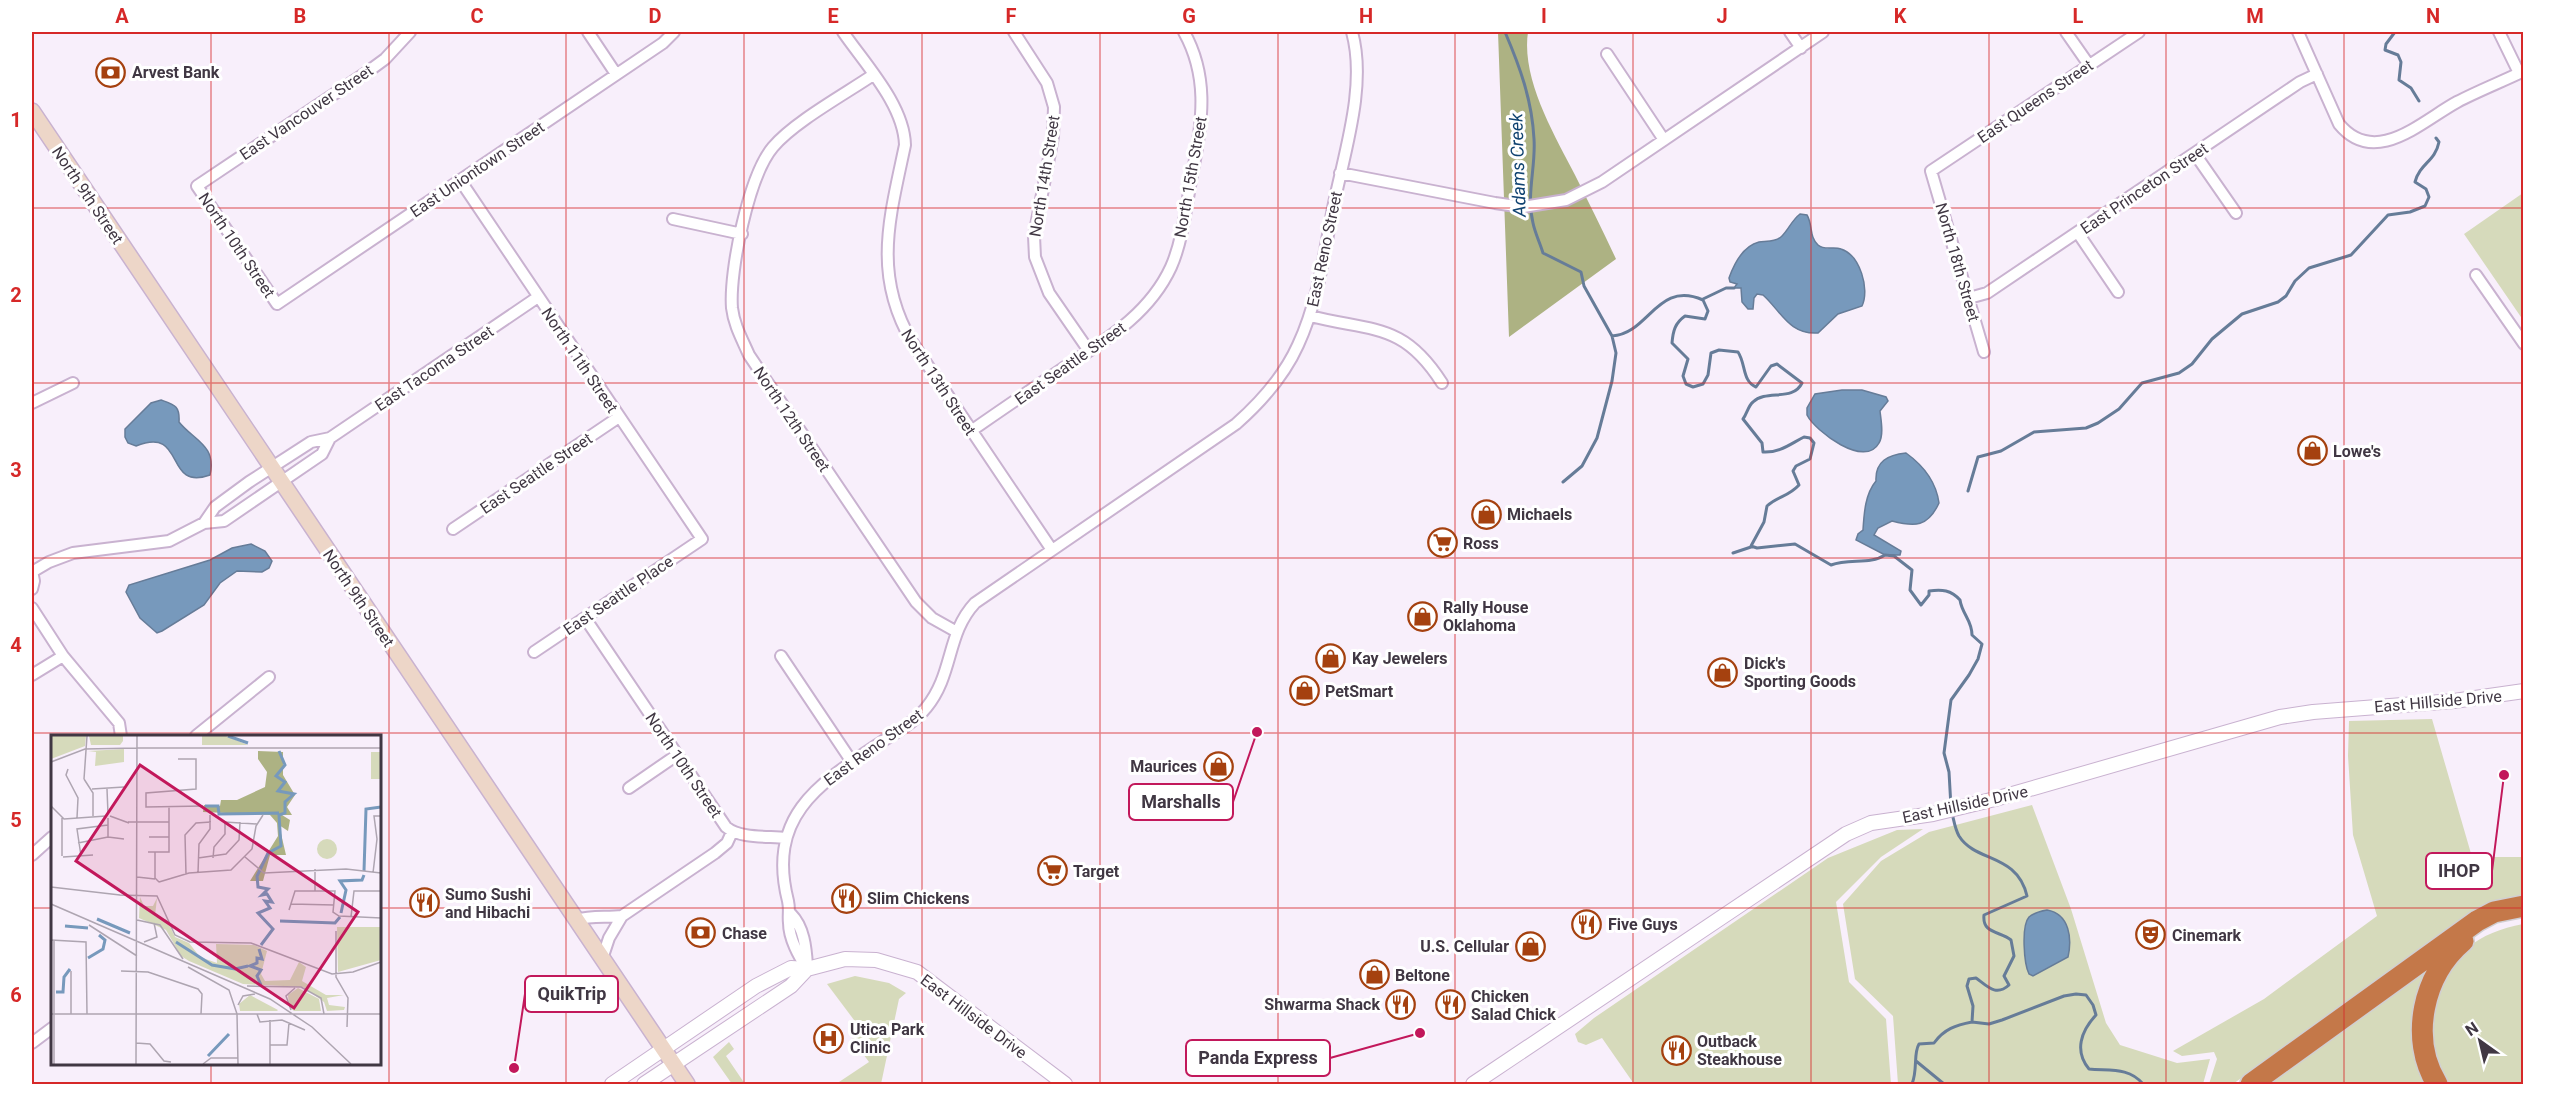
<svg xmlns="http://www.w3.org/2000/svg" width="2555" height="1116" viewBox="0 0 2555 1116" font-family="Roboto,sans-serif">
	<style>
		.green { fill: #d6dabb }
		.forest { fill: #adb283 }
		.water { fill: #7799bc; stroke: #667c98; stroke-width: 1.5 }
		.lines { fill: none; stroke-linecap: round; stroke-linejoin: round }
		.stream { stroke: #667c98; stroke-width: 3 }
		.minor-casing { stroke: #c9b2d0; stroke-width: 14 }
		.tertiary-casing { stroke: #c9b2d0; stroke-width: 16 }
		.secondary-casing { stroke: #c9b2d0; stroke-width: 18 }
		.motorway-casing { stroke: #d1cfd2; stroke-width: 24 }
		.minor { stroke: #fff; stroke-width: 10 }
		.tertiary { stroke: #fff; stroke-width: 14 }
		.secondary { stroke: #edd6c8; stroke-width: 15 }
		.motorway { stroke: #c47849; stroke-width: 21 }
		.grid { fill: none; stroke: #d62828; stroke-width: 1.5; stroke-opacity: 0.55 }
		.labels { text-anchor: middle; stroke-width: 6; stroke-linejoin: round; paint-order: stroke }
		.poi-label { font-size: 16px; font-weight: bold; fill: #403743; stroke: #fff; text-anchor: start }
		.street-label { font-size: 16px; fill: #403743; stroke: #fff }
		.water-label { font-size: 18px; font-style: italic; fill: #104371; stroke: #fff }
		.inset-river { fill: none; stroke: #7799bc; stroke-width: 3 }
		.inset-road { fill: none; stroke: #aea5b1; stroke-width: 1.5 }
		.view { fill: #c2185b; fill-opacity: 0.15; stroke: #c2185b; stroke-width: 3 }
		.inset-edge { fill: none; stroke: #403743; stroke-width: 3 }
		.leader { fill: none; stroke: #c2185b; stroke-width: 2 }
		.callout-dot { fill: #c2185b; stroke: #fff; stroke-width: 2 }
		.callout { fill: #fff; stroke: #c2185b; stroke-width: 2 }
		.callout-label { font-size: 18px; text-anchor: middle; font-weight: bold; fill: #403743 }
		.neatline { fill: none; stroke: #d62828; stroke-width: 2 }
		.grid-label { font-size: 20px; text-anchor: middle; font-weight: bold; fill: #d62828 }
	</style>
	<rect width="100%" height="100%" fill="#f8effb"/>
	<path class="green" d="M2523 193V320L2464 234Z
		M2432 719 2472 857H2523V896L2467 915 2233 1084H2209L2217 1059 2214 1052 2182 1056 2173 1051 2264 999 2377 916 2353 835 2348 756 2349 721Z
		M2032 805 2071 909 2106 1023 2120 1045 2177 1063 2210 1059 2203 1084H1898L1893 1016 1855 979 1843 904 1881 861 1929 832Z
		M1923 829 1881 857 1836 902 1849 982 1886 1019 1891 1084H1634L1602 1038 1586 1045 1578 1042 1575 1034 1594 1018 1828 858 1897 830Z
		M2523 924V1084H2445C2438 1065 2427 1043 2428 1022 2429 1015 2433 1007 2435 1000 2447 955 2479 932 2523 924Z
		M2433 956 2428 1084H2259Z
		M855 976 889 983 906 993 899 999 881 1084H836L869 1062 852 1039 863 1032 827 984Z
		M729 1042 734 1049 726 1056 745 1084H732L713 1057Z"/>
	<path class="forest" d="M1498 32H1528C1521 79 1554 134 1575 175 1589 203 1603 231 1616 259L1509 337Z"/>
	<path class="water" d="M1800 214 1807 215C1813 225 1809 237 1818 245 1825 251 1833 246 1841 249 1860 255 1870 289 1862 306L1838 314 1818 333C1789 335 1781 311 1763 295L1757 294 1754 298 1753 309H1748L1742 302 1741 288H1734L1737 284 1730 282 1729 278C1734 264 1743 246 1759 242 1767 241 1776 242 1782 236 1789 229 1792 220 1800 214Z
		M1842 390H1862L1886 397 1888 401 1880 411C1881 420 1884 435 1879 443 1865 469 1815 431 1807 415V408L1815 394Z
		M161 400C175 405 180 406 179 422 193 440 217 445 210 475 163 492 187 425 136 446L128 443 125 437V429L151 403Z
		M1906 453C1924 466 1936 481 1939 503 1928 527 1915 527 1892 521L1878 528 1874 535 1901 551 1900 555H1885L1856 540 1858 534 1863 530C1864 514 1865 494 1876 481 1875 461 1888 455 1906 453Z
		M251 544 265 551 272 561 269 568 262 572 237 571 220 583 204 605 162 631 157 633 140 618 126 592 129 585 210 560 232 548Z
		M2047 910C2070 914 2072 939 2068 957L2033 976 2029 974C2024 964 2021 926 2029 917 2034 913 2041 911 2047 910Z"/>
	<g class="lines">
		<path class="stream" d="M1505 32C1520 67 1532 100 1534 139 1536 166 1526 195 1533 223 1535 233 1540 243 1543 253L1581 272 1584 286 1612 336C1649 334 1657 280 1703 300L1708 311 1705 319 1685 316C1675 323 1673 331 1672 343L1688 359 1683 376 1686 384 1693 387 1703 384 1708 375 1711 353 1719 350 1738 352C1746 364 1742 381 1756 387L1771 366 1777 364 1802 383C1793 402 1766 389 1753 402 1748 406 1747 414 1743 419L1762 443 1763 452C1780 453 1790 444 1804 437L1810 438 1814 443 1810 459 1796 466 1793 471 1799 485C1788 497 1778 496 1767 506L1764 522 1751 546 1757 548 1795 544 1831 565C1849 558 1870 565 1885 555L1894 556 1912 570 1910 590 1921 605 1929 595V591C1942 589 1951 590 1960 600 1962 614 1972 620 1972 635L1982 644 1978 659 1969 675 1951 700 1944 753 1949 772 1951 807
			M2395 32 2386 44 2385 50 2398 55 2401 62 2399 80 2411 88 2419 101
			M1703 299 1726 288H1734
			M1563 482 1582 466 1597 438 1612 381 1616 353 1612 336
			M1968 491 1978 457 2001 451 2034 432 2086 428 2098 423 2119 409 2142 383 2179 373 2192 364 2212 339 2242 314 2278 302 2286 296 2295 281 2309 268 2351 255 2388 215 2410 212 2425 206 2429 197 2426 189 2415 182C2420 163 2435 162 2439 142L2436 138
			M1733 553 1751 547
			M1952 813C1954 821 1955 829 1959 836 1976 863 2017 853 2027 896L1984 915C1982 934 2000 931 2011 940L2014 956 2004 976 2009 985C1996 997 1987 986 1976 978L1969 979 1967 986 1973 1006 1972 1022 1989 1024 2002 1020 2064 996 2076 994 2086 995 2093 1005 2096 1015C2081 1031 2074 1051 2089 1069 2110 1071 2129 1067 2143 1084
			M1916 1061 1944 1084
			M1912 1084C1918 1069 1913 1054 1919 1044L1934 1043C1944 1029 1956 1025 1972 1022"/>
		<defs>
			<path id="minor" d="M410 32 385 59 370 70 197 186 277 304 663 43 674 32
				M588 32 616 74
				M843 32C865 64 904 105 905 145 890 217 872 274 912 342L1052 550
				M1014 32 1047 83 1054 107 1053 137 1034 236 1035 257 1049 293 1089 351
				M1790 32 1801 48
				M2066 32 2089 65
				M2298 32 2339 124C2375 168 2422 121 2457 102 2478 91 2501 82 2524 71
				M2499 32 2519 73
				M1607 54 1664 140
				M873 75C845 94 794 122 773 147 749 175 729 271 732 308 734 325 742 339 749 355L916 602 932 618 957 632
				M2195 154 2236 213
				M1340 173 1495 203 1523 207 1566 200 1602 182 1823 32
				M460 180 702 539 534 652
				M673 219 742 234
				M2078 233 2118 292
				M2476 275 2524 344
				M1969 298 1987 293 2300 82 2317 74
				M1310 316C1373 332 1403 322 1442 383
				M1984 352 1931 171 2139 32
				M32 403 73 383
				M971 431C1001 410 1032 389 1062 369 1104 341 1149 315 1171 267 1184 238 1187 197 1194 165 1203 118 1208 75 1184 32
				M204 523 215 507 249 482 311 442 330 438 538 297
				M453 529 619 417
				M32 571 34 581 32 589
				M32 572 49 562 73 553 169 541 204 523 224 521 322 454 330 438
				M32 608 63 656 119 723 121 736
				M585 618 726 827C740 839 768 836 786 838
				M781 656 852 762
				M32 675 63 656
				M196 736 269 677
				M629 788 677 755
				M32 855 52 837
				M791 914C804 927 806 948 807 966
				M576 920C592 915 606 918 622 916
				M602 959 609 938 622 916 715 853 727 843 732 832
				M807 969C799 956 789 939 789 923 788 915 790 910 788 901 766 815 820 783 883 741 898 731 915 722 926 708 954 674 946 634 975 603L1236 424C1261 402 1284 376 1298 345 1318 302 1324 254 1333 208 1344 153 1367 86 1352 32
				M32 1043 52 1028"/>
			<path id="tertiary" d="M612 1084 756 986 791 968 807 969 845 959 876 960 917 972 1065 1084
				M644 1084 791 986 807 969
				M1473 1084 1846 834 1871 823 1933 814 1995 799 2280 717 2313 712 2454 701 2524 691"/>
			<path id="secondary" d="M32 111 687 1084"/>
			<path id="motorway" d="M2251 1084 2477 921 2494 912 2524 906
				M2437 1084C2409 1038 2423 975 2463 941"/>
		</defs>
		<use href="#minor" class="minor-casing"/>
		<use href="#tertiary" class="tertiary-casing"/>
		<use href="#secondary" class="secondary-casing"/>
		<use href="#motorway" class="motorway-casing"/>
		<use href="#minor" class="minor"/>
		<use href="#tertiary" class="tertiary"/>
		<use href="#secondary" class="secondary"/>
		<use href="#motorway" class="motorway"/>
	</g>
	<path class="grid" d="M211 32V736M389 32V1084M566 32V1084M744 32V1084M922 32V1084M1100 32V1084M1278 32V1084M1455 32V1084M1633 32V1084M1811 32V1084M1989 32V1084M2166 32V1084M2344 32V1084M32 208H2524M32 383H2524M32 558H2524M32 733H2524M32 908H52M380 908H2524M211 1064V1084"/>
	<defs>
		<symbol id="bank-ring" viewBox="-11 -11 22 22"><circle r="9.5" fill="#fff" stroke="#a5410f" stroke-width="1.5"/><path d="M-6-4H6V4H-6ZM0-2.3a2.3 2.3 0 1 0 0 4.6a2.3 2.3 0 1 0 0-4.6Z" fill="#a5410f"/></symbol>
		<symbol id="shop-ring" viewBox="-11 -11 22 22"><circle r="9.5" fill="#fff" stroke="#a5410f" stroke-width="1.5"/><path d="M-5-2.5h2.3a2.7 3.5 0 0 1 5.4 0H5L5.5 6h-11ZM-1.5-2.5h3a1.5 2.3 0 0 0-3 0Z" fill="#a5410f"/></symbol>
		<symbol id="supermarket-ring" viewBox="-11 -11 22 22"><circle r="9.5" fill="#fff" stroke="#a5410f" stroke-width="1.5"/><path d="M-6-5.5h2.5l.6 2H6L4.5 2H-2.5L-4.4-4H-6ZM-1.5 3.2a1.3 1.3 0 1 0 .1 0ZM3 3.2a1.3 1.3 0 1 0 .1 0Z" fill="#a5410f"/></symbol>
		<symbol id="restaurant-ring" viewBox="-11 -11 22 22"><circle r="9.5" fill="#fff" stroke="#a5410f" stroke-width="1.5"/><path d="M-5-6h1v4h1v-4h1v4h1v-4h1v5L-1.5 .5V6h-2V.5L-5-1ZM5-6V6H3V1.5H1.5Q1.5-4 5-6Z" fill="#a5410f"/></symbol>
		<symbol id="theatre-ring" viewBox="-11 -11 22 22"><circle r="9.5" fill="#fff" stroke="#a5410f" stroke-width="1.5"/><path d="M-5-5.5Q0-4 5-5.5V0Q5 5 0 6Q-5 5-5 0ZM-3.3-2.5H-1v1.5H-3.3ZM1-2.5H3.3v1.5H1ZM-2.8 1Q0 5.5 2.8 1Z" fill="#a5410f"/></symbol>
		<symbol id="hospital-ring" viewBox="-11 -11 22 22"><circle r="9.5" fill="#fff" stroke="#a5410f" stroke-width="1.5"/><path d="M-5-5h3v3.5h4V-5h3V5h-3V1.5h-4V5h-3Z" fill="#a5410f"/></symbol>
	</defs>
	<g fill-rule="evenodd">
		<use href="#bank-ring" x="94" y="56" width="33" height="33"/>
		<use href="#shop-ring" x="2296" y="434" width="33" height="33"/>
		<use href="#shop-ring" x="1470" y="498" width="33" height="33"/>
		<use href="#supermarket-ring" x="1426" y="526" width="33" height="33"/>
		<use href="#shop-ring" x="1406" y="600" width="33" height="33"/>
		<use href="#shop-ring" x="1314" y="642" width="33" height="33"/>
		<use href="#shop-ring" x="1706" y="656" width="33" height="33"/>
		<use href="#shop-ring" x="1288" y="674" width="33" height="33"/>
		<use href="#shop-ring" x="1202" y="750" width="33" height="33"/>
		<use href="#supermarket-ring" x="1036" y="854" width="33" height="33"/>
		<use href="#restaurant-ring" x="830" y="882" width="33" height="33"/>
		<use href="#restaurant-ring" x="408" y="886" width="33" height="33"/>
		<use href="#restaurant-ring" x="1570" y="908" width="33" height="33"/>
		<use href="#bank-ring" x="684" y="916" width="33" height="33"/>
		<use href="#theatre-ring" x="2134" y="918" width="33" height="33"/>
		<use href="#shop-ring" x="1514" y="930" width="33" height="33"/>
		<use href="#shop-ring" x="1358" y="958" width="33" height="33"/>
		<use href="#restaurant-ring" x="1384" y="988" width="33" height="33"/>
		<use href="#restaurant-ring" x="1434" y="988" width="33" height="33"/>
		<use href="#hospital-ring" x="812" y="1022" width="33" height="33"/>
		<use href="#restaurant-ring" x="1660" y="1034" width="33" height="33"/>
	</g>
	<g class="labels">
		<g class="poi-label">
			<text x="132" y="78">Arvest Bank</text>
			<text x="2333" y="457">Lowe's</text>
			<text x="1507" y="520">Michaels</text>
			<text x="1463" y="549">Ross</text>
			<text x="1443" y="613">Rally House<tspan x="1443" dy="18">Oklahoma</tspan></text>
			<text x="1352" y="664">Kay Jewelers</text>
			<text x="1744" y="669">Dick's<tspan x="1744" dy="18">Sporting Goods</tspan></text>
			<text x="1325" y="697">PetSmart</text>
			<text x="1197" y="772" text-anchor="end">Maurices</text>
			<text x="1073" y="877">Target</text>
			<text x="445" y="900">Sumo Sushi<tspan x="445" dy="18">and Hibachi</tspan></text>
			<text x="867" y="904">Slim Chickens</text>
			<text x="1608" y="930">Five Guys</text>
			<text x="722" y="939">Chase</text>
			<text x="2172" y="941">Cinemark</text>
			<text x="1509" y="952" text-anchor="end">U.S. Cellular</text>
			<text x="1395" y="981">Beltone</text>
			<text x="1471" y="1002">Chicken<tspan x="1471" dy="18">Salad Chick</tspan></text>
			<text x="1380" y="1010" text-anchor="end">Shwarma Shack</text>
			<text x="850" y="1035">Utica Park<tspan x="850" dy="18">Clinic</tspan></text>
			<text x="1697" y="1047">Outback<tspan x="1697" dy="18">Steakhouse</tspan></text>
		</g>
		<g class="street-label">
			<text transform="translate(2035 101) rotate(-34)" y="6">East Queens Street</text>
			<text transform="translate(306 112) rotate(-34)" y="6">East Vancouver Street</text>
			<text transform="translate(477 169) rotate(-34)" y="6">East Uniontown Street</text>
			<text transform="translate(1044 176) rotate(-81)" y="6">North 14th Street</text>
			<text transform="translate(1190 177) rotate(-80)" y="6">North 15th Street</text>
			<text transform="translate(2144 188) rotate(-34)" y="6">East Princeton Street</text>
			<text transform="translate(88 195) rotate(56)" y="6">North 9th Street</text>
			<text transform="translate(237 245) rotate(56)" y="6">North 10th Street</text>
			<text transform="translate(1324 249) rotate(-78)" y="6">East Reno Street</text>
			<text transform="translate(1958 262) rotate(74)" y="6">North 18th Street</text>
			<text transform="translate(580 360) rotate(56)" y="6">North 11th Street</text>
			<text transform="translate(1070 363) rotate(-35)" y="6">East Seattle Street</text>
			<text transform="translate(434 368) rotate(-34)" y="6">East Tacoma Street</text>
			<text transform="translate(939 382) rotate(57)" y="6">North 13th Street</text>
			<text transform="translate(792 419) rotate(56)" y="6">North 12th Street</text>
			<text transform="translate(536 473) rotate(-34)" y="6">East Seattle Street</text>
			<text transform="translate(618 595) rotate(-34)" y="6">East Seattle Place</text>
			<text transform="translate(359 598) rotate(56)" y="6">North 9th Street</text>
			<text transform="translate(2438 701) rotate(-5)" y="6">East Hillside Drive</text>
			<text transform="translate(873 747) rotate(-36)" y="6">East Reno Street</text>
			<text transform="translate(684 765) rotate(56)" y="6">North 10th Street</text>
			<text transform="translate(1965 804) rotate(-12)" y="6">East Hillside Drive</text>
			<text transform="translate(974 1016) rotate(37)" y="6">East Hillside Drive</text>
		</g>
		<g class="water-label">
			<text transform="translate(1518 165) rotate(-92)" y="6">Adams Creek</text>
		</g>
	</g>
	<g transform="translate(51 735)">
		<rect width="330" height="330" fill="#f8effb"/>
		<path d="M0 1H35L34 11 0 24ZM38 1H72V6L69 10H40ZM151 1H175L197 10H151ZM73 14V27L44 31 45 17 37 16ZM320 17H330V44H320ZM266 114a10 10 0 1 1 20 0a10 10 0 1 1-20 0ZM89 162 93 171H102L106 163 104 181 116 185 124 202 138 208 149 222 166 228 165 209 203 210 216 216 210 239 214 246 239 245 248 227 255 232 251 246 275 260H293L276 263 278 270 294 272 293 275 276 276 273 267 252 252 192 249 138 226 130 221 115 195 88 183ZM286 192H330V225L287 237ZM247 253 268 264 270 276H243L238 272 237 260ZM199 260 227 275 226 276H189L188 269Z" fill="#d6dabb"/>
		<path d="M207 16 232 17V40L244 60 236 72 241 80H231L239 85 237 96 228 90 235 120H219L212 146H199L227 101 226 88 219 80 152 77 153 70 169 71 170 65H186L214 52 216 37 207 24Z" fill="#adb283"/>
		<path class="inset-river" d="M177 1 197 8M154 71H167L168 79 228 78M313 136 315 74 330 72M290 178 295 155 289 146 311 145 313 140M46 184 79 198M229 186 284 188 289 182M14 191 37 193M125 207 161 230 184 234 197 231M210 210 222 194 207 178 219 173 214 166 221 167 216 159 211 160 217 154 207 152 206 141 217 118 230 111 228 80 234 78V67L243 59 227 56 234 47 225 41 234 30 228 16M208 214 211 224 206 223V228L199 231 210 235 206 241 210 250M37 223 52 214 54 205 48 200M5 257H12L13 242 19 234M157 321 178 299"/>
		<path class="inset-road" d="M86 13H330M127 24H145V54L95 58V72L152 71M0 27 34 14 86 13M17 34 15 40 27 63 26 83M33 44 36 1M33 44 42 58V81M41 54 73 52M56 54 57 79M0 71 13 84 55 81M59 81 78 88M77 87H118M57 102V83M98 102H118M27 108 57 102 73 104M97 117H118V72M104 117V143L108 147M11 121V83M30 121 26 94 57 90M12 122 42 120M194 122 213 138 295 134 330 138M147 123 175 119 188 105 189 87M162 123 163 112 174 99V87L206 89M147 138 148 109 159 94V80M322 138 326 104 323 81H330M135 139 134 100 145 88 160 87M86 142 104 144M108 147 138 138 180 135 201 114 205 91 212 80M0 152 69 160M264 156V134M67 160 106 161 124 200 139 207 200 208 281 239 302 237 330 227M0 169 219 264 261 292 300 329M240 169 283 170M238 175 244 156H284L282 177 288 181 330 183V169M300 182 303 156H330M86 185 109 190 132 224M38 190 86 221M285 196V242L297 263 296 292M0 205 35 207 36 279M3 205V329M93 207 106 202 103 188M137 232 178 255 186 279M70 236 97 237 147 254 151 259 150 279M196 251 250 252 270 263 273 279M187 270 192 261 204 259M240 275 235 261 244 253M0 279H330M20 279V236M186 279 187 329M206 279 209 287 231 285 254 295M85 308 99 309 113 326 120 327M219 310H236L238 288M85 329 86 1M152 329 160 323H187M219 329V285"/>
		<path class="view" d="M89 30 307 177 243 273 25 126Z"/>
		<rect width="330" height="330" class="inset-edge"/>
	</g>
	<path class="leader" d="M1257 732L1233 802M2504 775L2492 871M514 1068L525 994M1420 1033L1330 1058"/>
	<g class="callout-dot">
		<circle cx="1257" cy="732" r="6"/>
		<circle cx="2504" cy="775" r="6"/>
		<circle cx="514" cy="1068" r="6"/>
		<circle cx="1420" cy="1033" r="6"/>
	</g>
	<g class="callout">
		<rect x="1129" y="784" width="104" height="36" rx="6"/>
		<rect x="2426" y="853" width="66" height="36" rx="6"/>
		<rect x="525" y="976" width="93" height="36" rx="6"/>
		<rect x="1186" y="1040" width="144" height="36" rx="6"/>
	</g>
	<g class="callout-label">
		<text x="1181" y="808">Marshalls</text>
		<text x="2459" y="877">IHOP</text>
		<text x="572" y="1000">QuikTrip</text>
		<text x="1258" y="1064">Panda Express</text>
	</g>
	<rect width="2555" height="1116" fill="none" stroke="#ffffff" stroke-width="66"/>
	<g transform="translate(2480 1041) rotate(326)" stroke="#ffffff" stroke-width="4.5" paint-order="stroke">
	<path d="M0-4.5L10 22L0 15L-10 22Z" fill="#403743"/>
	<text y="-9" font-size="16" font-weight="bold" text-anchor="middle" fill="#403743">N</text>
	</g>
	<rect x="33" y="33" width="2489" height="1050" class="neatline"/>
	<g class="grid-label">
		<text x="122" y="23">A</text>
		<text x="300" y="23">B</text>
		<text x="477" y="23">C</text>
		<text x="655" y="23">D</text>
		<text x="833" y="23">E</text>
		<text x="1011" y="23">F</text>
		<text x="1189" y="23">G</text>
		<text x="1366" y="23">H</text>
		<text x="1544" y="23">I</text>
		<text x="1722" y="23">J</text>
		<text x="1900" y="23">K</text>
		<text x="2078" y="23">L</text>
		<text x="2255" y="23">M</text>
		<text x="2433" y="23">N</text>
		<text x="16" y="127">1</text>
		<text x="16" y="302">2</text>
		<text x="16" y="477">3</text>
		<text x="16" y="652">4</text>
		<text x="16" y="827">5</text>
		<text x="16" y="1002">6</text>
	</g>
</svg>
